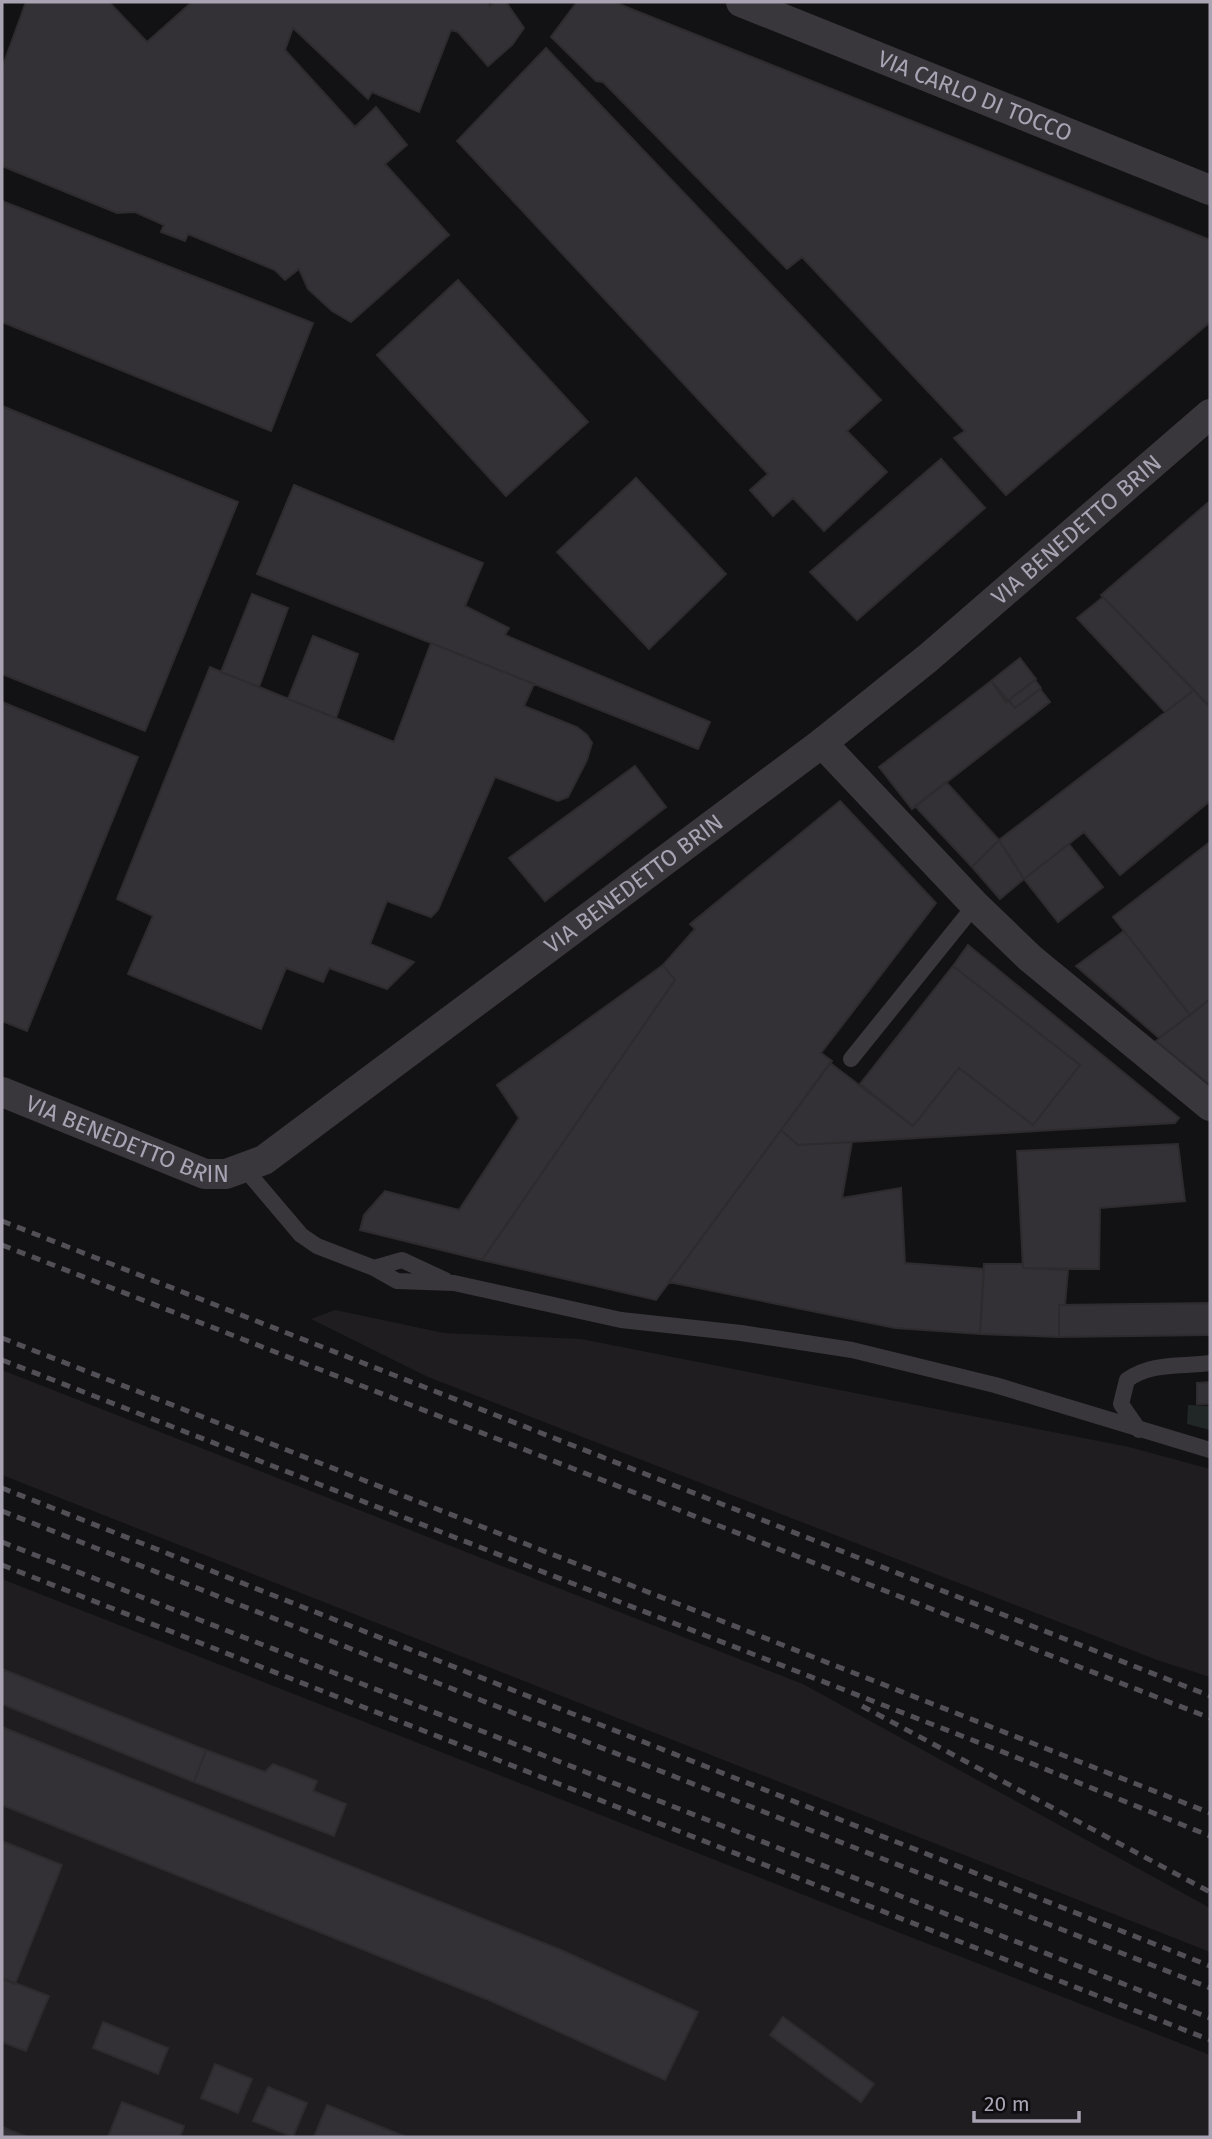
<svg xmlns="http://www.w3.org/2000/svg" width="1212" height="2139" viewBox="0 0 1212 2139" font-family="'Fira Sans',sans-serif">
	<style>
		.built { fill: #1f1d20 }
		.green { fill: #202726 }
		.building { fill: #333135; stroke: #2e2b2f; stroke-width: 2 }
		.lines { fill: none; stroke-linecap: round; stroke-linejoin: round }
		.service { stroke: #3a373c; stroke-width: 16 }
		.minor { stroke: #3a373c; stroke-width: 30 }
		.rail { stroke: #534f56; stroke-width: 5; stroke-dasharray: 9 7; stroke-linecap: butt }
		.labels { text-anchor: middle; stroke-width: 6; stroke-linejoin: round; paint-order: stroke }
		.street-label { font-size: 23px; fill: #a9a3b3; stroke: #0d0c0e }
	</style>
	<rect width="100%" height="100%" fill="#121113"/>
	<path class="built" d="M335 1310 444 1333 581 1339 1129 1447 1210 1469V1677L1157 1660 428 1377 311 1319Z
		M2 1370 803 1684 1210 1908V1952L2 1475Z
		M2 1579 1210 2055V2137H2Z"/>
	<path class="green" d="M1188 1405 1210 1406V1430L1187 1424Z"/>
	<path class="building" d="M26 2H109L147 42 192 2H487L490 6 494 2H506L524 28 512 45 488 66 458 32 451 30 419 112 372 92 368 99 293 28 285 50 355 127 376 107 407 145 385 164 449 235 351 322 332 311 308 289 299 269 285 280 275 270 188 234 185 241 161 232 164 225 135 212 117 213 2 166V68Z
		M577 2H614L1210 240V322L1006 495 954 438 965 431 802 257 787 269 603 82 596 81 551 37Z
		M546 48 881 400 847 431 887 472 824 531 793 498 773 516 750 490 768 474 457 141Z
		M2 201 313 323 271 431 2 322Z
		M458 280 588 422 506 496 377 355Z
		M2 406 238 502 145 731 2 674Z
		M941 459 985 508 857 620 810 572Z
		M636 478 726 574 649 649 557 552Z
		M294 485 483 563 465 606 509 628 505 635 710 722 698 749 257 574Z
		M1210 501V707L1101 595Z
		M252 594 288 608 259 687 221 672Z
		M1103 597 1194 690 1165 712 1077 618Z
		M313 636 358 654 336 718 288 699Z
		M431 643 534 684 524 706 577 727 587 735 592 743 587 760 568 797 558 801 495 777 438 910 431 917 387 901 370 944 414 962 387 989 329 968 323 982 286 968 261 1029 128 974 153 916 117 899 210 667 394 742Z
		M1020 658 1036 679 1006 702 991 681Z
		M1035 680 1041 688 1015 708 1009 700Z
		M991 681 1015 708 1040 689 1050 702 912 809 879 767Z
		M1194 690 1210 707V801L1120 875 1084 832 1024 879 999 840Z
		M2 702 138 757 27 1031 2 1021Z
		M635 766 666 807 545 901 509 858Z
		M946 782 999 840 972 867 915 806Z
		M840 801 936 903 821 1053 832 1061 656 1300 482 1260 675 980 663 965 695 929 690 924Z
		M999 840 1024 879 1000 899 972 867Z
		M1210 842V999L1190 1015 1113 917Z
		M1069 844 1103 887 1058 922 1024 879Z
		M1124 931 1190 1015 1159 1038 1076 966Z
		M968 945 1179 1118 1175 1123 798 1145 781 1130 830 1063 913 1126 959 1068 1033 1125 1080 1065 953 966Z
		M663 965 675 980 482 1260 360 1230 364 1215 385 1191 459 1210 519 1118 497 1085Z
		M953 966 1080 1065 1033 1125 959 1068 913 1126 860 1084Z
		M1210 999V1085L1156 1041Z
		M781 1130 798 1145 852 1142 842 1198 901 1188 905 1263 984 1269 980 1334 895 1328 669 1282Z
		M1178 1144 1185 1201 1100 1208 1099 1269 1023 1268 1017 1151Z
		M984 1264H1023V1268L1068 1270 1065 1305H1059V1337L980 1334Z
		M1210 1303V1335L1059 1337V1305Z
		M1210 1382V1404H1197V1383Z
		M2 1669 206 1750 194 1782 2 1704Z
		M2 1727 561 1950 698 2012 665 2080 489 2000 2 1805Z
		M206 1750 265 1772 273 1764 317 1781 313 1791 346 1804 334 1836 194 1782Z
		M2 1841 62 1865 15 1984 2 1979Z
		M2 1978 49 1996 26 2051 2 2042Z
		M783 2017 874 2084 861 2102 770 2035Z
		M103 2022 168 2048 158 2074 93 2048Z
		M215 2064 252 2079 238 2113 201 2098Z
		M268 2087 307 2103 293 2137 253 2121Z
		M122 2102 184 2126 180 2137H108Z
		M327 2105 406 2137H314Z
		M2 2127 27 2137H2Z"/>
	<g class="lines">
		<path class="service" d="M851 1059 975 905
			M245 1169 301 1235 317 1246 374 1268 397 1281 454 1283 621 1320 741 1333 852 1350 995 1385 1210 1450
			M374 1268 402 1260 445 1280
			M1139 1430 1121 1404 1127 1380C1151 1362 1182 1367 1210 1363"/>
		<g class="minor">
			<path id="s1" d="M741 2 1210 190"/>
			<path d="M822 743 975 905 1030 958 1210 1106"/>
			<path id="s2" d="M2 1092 205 1174H226L264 1160 822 743 928 658 1210 414"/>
		</g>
		<path class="rail" d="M2 1221 1210 1696
			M2 1245 1210 1718
			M2 1338 1210 1813
			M2 1360 1008 1754 1210 1836
			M2 1488 1210 1966
			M2 1511 1210 1988
			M2 1542 1210 2018
			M2 1565 1210 2040
			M862 1706 1210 1892"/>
	</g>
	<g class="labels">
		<g class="street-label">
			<text dy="8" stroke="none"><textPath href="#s1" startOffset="252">VIA CARLO DI TOCCO</textPath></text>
			<text dy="8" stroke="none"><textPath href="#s2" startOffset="1309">VIA BENEDETTO BRIN</textPath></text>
			<text dy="8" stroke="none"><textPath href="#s2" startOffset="742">VIA BENEDETTO BRIN</textPath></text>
			<text dy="8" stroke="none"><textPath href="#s2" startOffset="135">VIA BENEDETTO BRIN</textPath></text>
		</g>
	</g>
	<rect width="1212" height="2139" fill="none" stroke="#a9a3b3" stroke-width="7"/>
	<path d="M974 2111v10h105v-10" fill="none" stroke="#a9a3b3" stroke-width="3.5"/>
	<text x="984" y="2111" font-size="21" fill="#a9a3b3" stroke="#0d0c0e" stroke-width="5" paint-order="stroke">20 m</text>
</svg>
